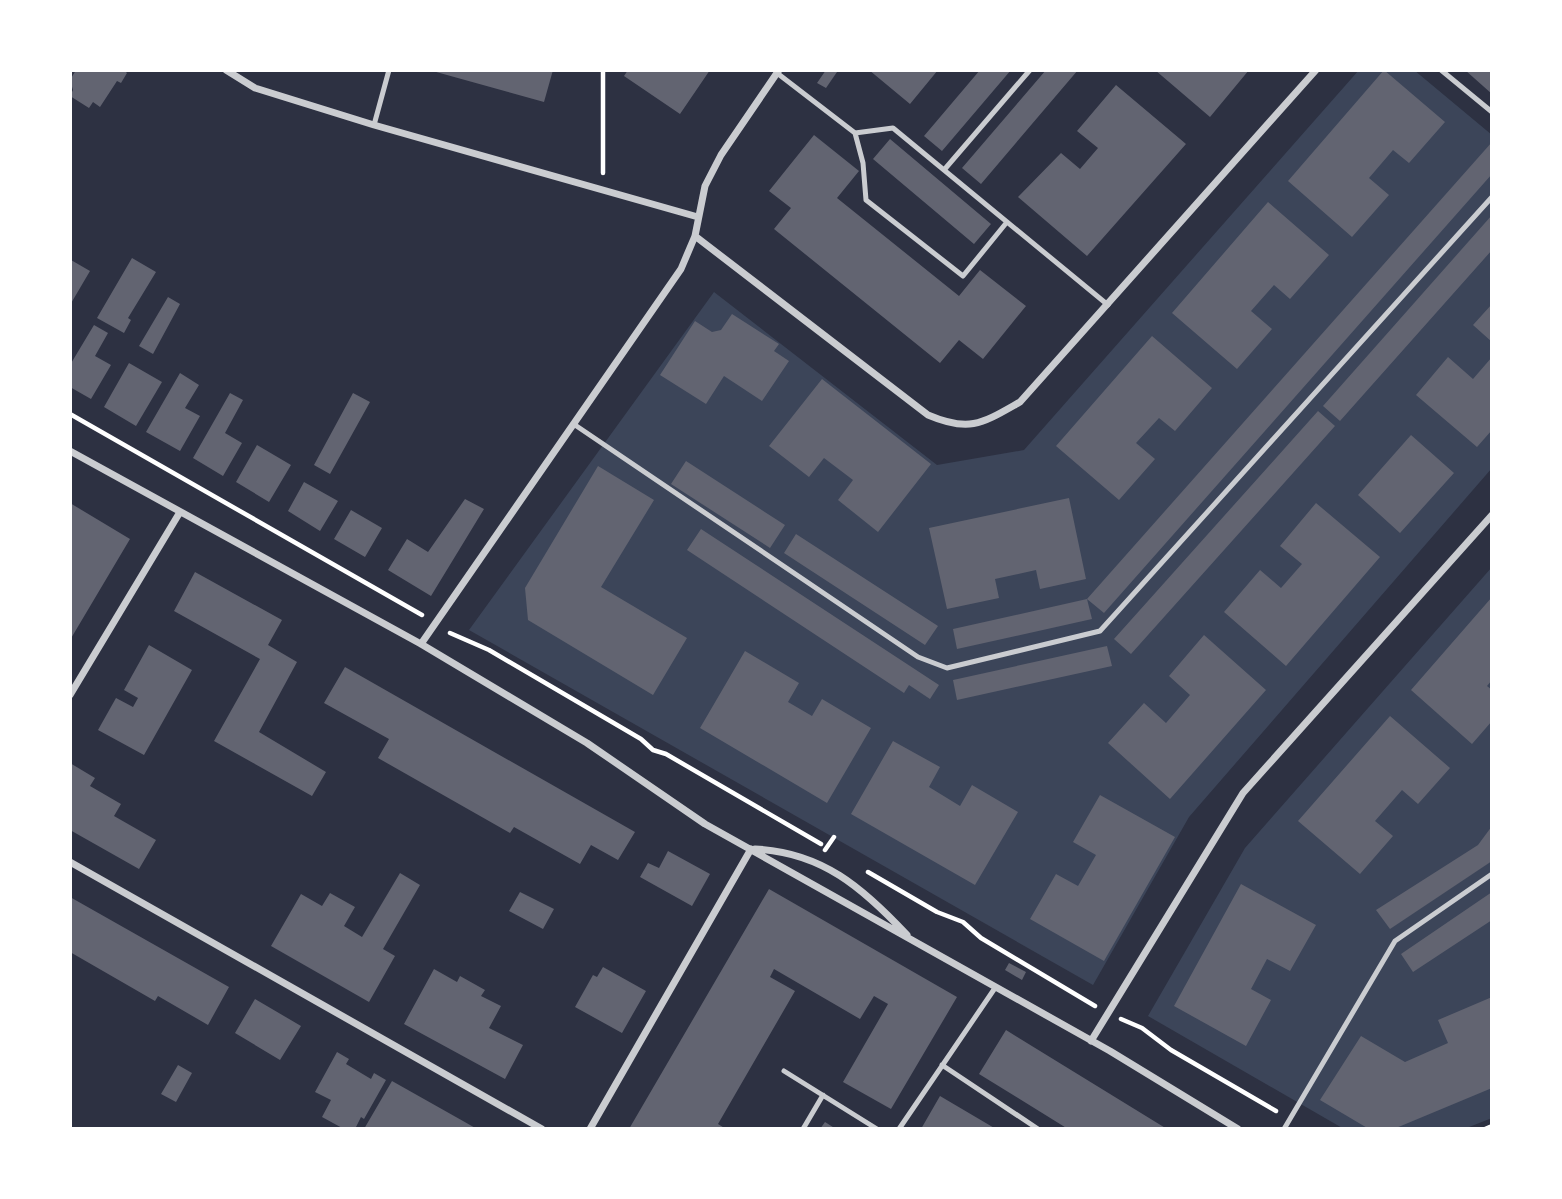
<svg xmlns="http://www.w3.org/2000/svg" width="1562" height="1199" viewBox="0 0 1562 1199" font-family="Signika,sans-serif">
	<style>
		.green { fill: #3c4559 }
		.building { fill: #626471 }
		.lines { fill: none; stroke-linecap: round; stroke-linejoin: round }
		.path { stroke: #fff; stroke-width: 4.5 }
		.service { stroke: #caccd0; stroke-width: 5 }
		.minor { stroke: #caccd0; stroke-width: 7 }
	</style>
	<rect width="100%" height="100%" fill="#2d3142"/>
	<path class="green" d="M1359 70H1414L1492 135V468L1189 817 1093 985 469 630 714 292 937 465 1024 450Z
		M1492 567V1118L1464 1129H1344L1148 1016 1245 848Z"/>
	<path class="building" d="M76 70H124L127 73 121 83 117 81 100 107 93 102 89 108 70 96 73 90 70 80Z
		M429 70H553L544 102Z
		M628 70H710L680 114 624 76Z
		M826 70 837 72 826 88 817 83Z
		M869 70H938L910 104Z
		M980 70H1011L942 151 924 136Z
		M1046 70H1078L981 184 962 168Z
		M1155 70H1249L1210 117Z
		M1384 70 1445 122 1409 163 1393 150 1369 178 1389 195 1352 237 1288 181Z
		M1465 70H1492V94Z
		M1116 85 1186 144 1087 256 1018 197 1061 153 1080 169 1098 148 1077 131Z
		M814 135 859 171 837 198 959 296 980 270 1026 306 983 359 959 340 940 363 774 229 791 208 769 191Z
		M890 139 991 224 974 244 873 159Z
		M1492 142V174L1104 613 1087 599 1092 619 957 649 953 629 1087 599Z
		M1268 202 1329 255 1290 299 1274 285 1251 311 1272 329 1237 369 1172 313Z
		M1492 215V250L1340 421 1323 406Z
		M132 258 156 272 128 318 131 320 124 333 97 318Z
		M71 260 90 271 70 305V261Z
		M168 297 180 304 153 354 139 346Z
		M1492 304V342L1473 325Z
		M732 314 779 344 774 351 789 361 762 401 724 376 706 404 660 375 695 321 712 332 721 330Z
		M94 325 108 333 95 356 111 365 91 399 70 387V365Z
		M1152 336 1212 388 1175 431 1159 418 1136 443 1155 459 1119 500 1056 446Z
		M1448 357 1473 379 1492 357V430L1477 447 1416 395Z
		M129 363 162 382 136 426 104 407Z
		M180 373 199 385 185 408 200 416 180 451 146 432Z
		M822 379 931 464 878 532 838 500 853 480 824 458 809 477 769 446Z
		M230 393 243 400 225 433 242 443 223 476 193 458Z
		M353 393 370 402 330 474 314 465Z
		M1318 411 1335 426 1131 654 1114 639Z
		M1411 435 1454 473 1400 533 1358 495Z
		M257 445 291 465 269 502 236 482Z
		M686 461 785 525 770 548 671 484Z
		M598 466 654 500 601 587 687 638 653 695 528 620 525 588Z
		M304 482 338 501 320 531 288 511Z
		M1069 498 1086 579 1040 589 1036 570 995 579 999 598 947 609 929 528Z
		M465 499 484 509 431 596 388 570 407 539 428 552Z
		M70 503 130 539 70 640Z
		M1316 503 1380 557 1286 666 1224 612 1260 570 1281 588 1302 564 1280 546Z
		M351 510 382 528 365 557 334 539Z
		M701 529 939 685 930 699 909 685 904 693 687 550Z
		M796 534 938 626 925 645 784 553Z
		M195 572 282 620 268 645 297 662 259 732 326 772 312 796 214 741 260 659 174 611Z
		M1492 597V680L1487 686 1492 690V721L1472 744 1411 690Z
		M1204 635 1266 690 1170 799 1108 743 1144 703 1166 723 1190 695 1169 676Z
		M149 645 192 670 144 755 98 730 116 698 133 707 138 698 124 690Z
		M1107 646 1112 666 957 700 953 680Z
		M745 651 799 683 788 702 812 716 822 699 871 728 827 803 700 728Z
		M345 667 635 832 618 860 591 845 580 864 514 827 510 833 378 758 389 739 324 703Z
		M1390 716 1450 768 1418 804 1402 790 1375 821 1393 836 1360 874 1298 821Z
		M893 741 940 767 929 787 960 806 972 785 1018 812 975 885 851 814Z
		M70 763 95 778 90 786 121 804 114 816 156 840 139 869 70 830Z
		M1100 795 1175 837 1104 961 1030 919 1056 874 1078 886 1096 855 1073 842Z
		M1492 826V861L1390 929 1376 910 1478 845Z
		M668 851 710 874 692 906 640 877 648 863 659 868Z
		M400 873 420 885 383 949 395 956 369 1002 271 946 301 894 322 906 330 893 355 907 344 926 362 937Z
		M1241 884 1316 925 1290 971 1267 959 1251 989 1271 1000 1246 1046 1174 1006Z
		M769 889 957 997 891 1109 843 1082 888 1004 874 996 860 1019 774 969 770 977 795 991 718 1124 726 1129H629Z
		M520 892 554 909 543 929 509 911Z
		M1492 892V920L1413 972 1401 954Z
		M70 897 229 987 208 1025 158 996 155 1001 70 952Z
		M1009 963 1026 972 1022 980 1005 970Z
		M603 967 646 991 622 1033 575 1007 593 975 597 977Z
		M434 969 457 982 460 976 485 990 481 996 501 1006 489 1028 523 1045 505 1079 404 1024Z
		M1492 997V1088L1396 1128 1369 1129 1320 1100 1361 1036 1405 1062 1448 1043 1438 1020Z
		M255 999 301 1026 280 1060 235 1033Z
		M1006 1030 1167 1129H1068L979 1074Z
		M337 1052 349 1059 346 1064 371 1079 374 1073 386 1080 364 1119 361 1117 355 1129H344L322 1117 331 1100 315 1092Z
		M178 1065 192 1073 176 1102 161 1094Z
		M392 1081 463 1121 477 1129H364Z
		M940 1096 996 1129H921Z
		M825 1122 836 1129H820Z"/>
	<g class="lines">
		<path class="path" d="M603 173V70
			M70 414 422 615
			M450 633 489 650 641 739 653 750 666 754 821 844
			M825 850 834 837
			M868 872 937 912 963 922 981 938 1095 1006
			M1121 1019 1142 1028 1171 1050 1276 1111
			M1485 1129 1492 1126"/>
		<path class="service" d="M1441 70 1492 112
			M777 73 855 133 893 128 1108 305
			M374 125 389 70
			M855 133 863 163 866 200 963 276 1007 222
			M944 170 1030 70
			M575 425 918 657 947 668 1100 631 1492 197
			M942 1065 1038 1129
			M784 1071 877 1129
			M803 1129 823 1095
			M899 1129 995 988
			M1284 1129 1395 941 1492 874"/>
		<path class="minor" d="M226 70 255 88 374 125 698 217
			M695 236 928 415C970 433 983 423 1020 402L1316 70
			M70 451 421 644 587 743 705 824 1110 1051 1238 1129
			M421 644 681 269 695 236 705 186 721 155 779 70
			M70 695 180 512
			M755 849C822 852 863 888 907 935
			M70 862 542 1129
			M1091 1041 1243 793 1492 515
			M590 1129 751 849"/>
	</g>
	<rect width="1562" height="1199" fill="none" stroke="#ffffff" stroke-width="144"/>
</svg>
